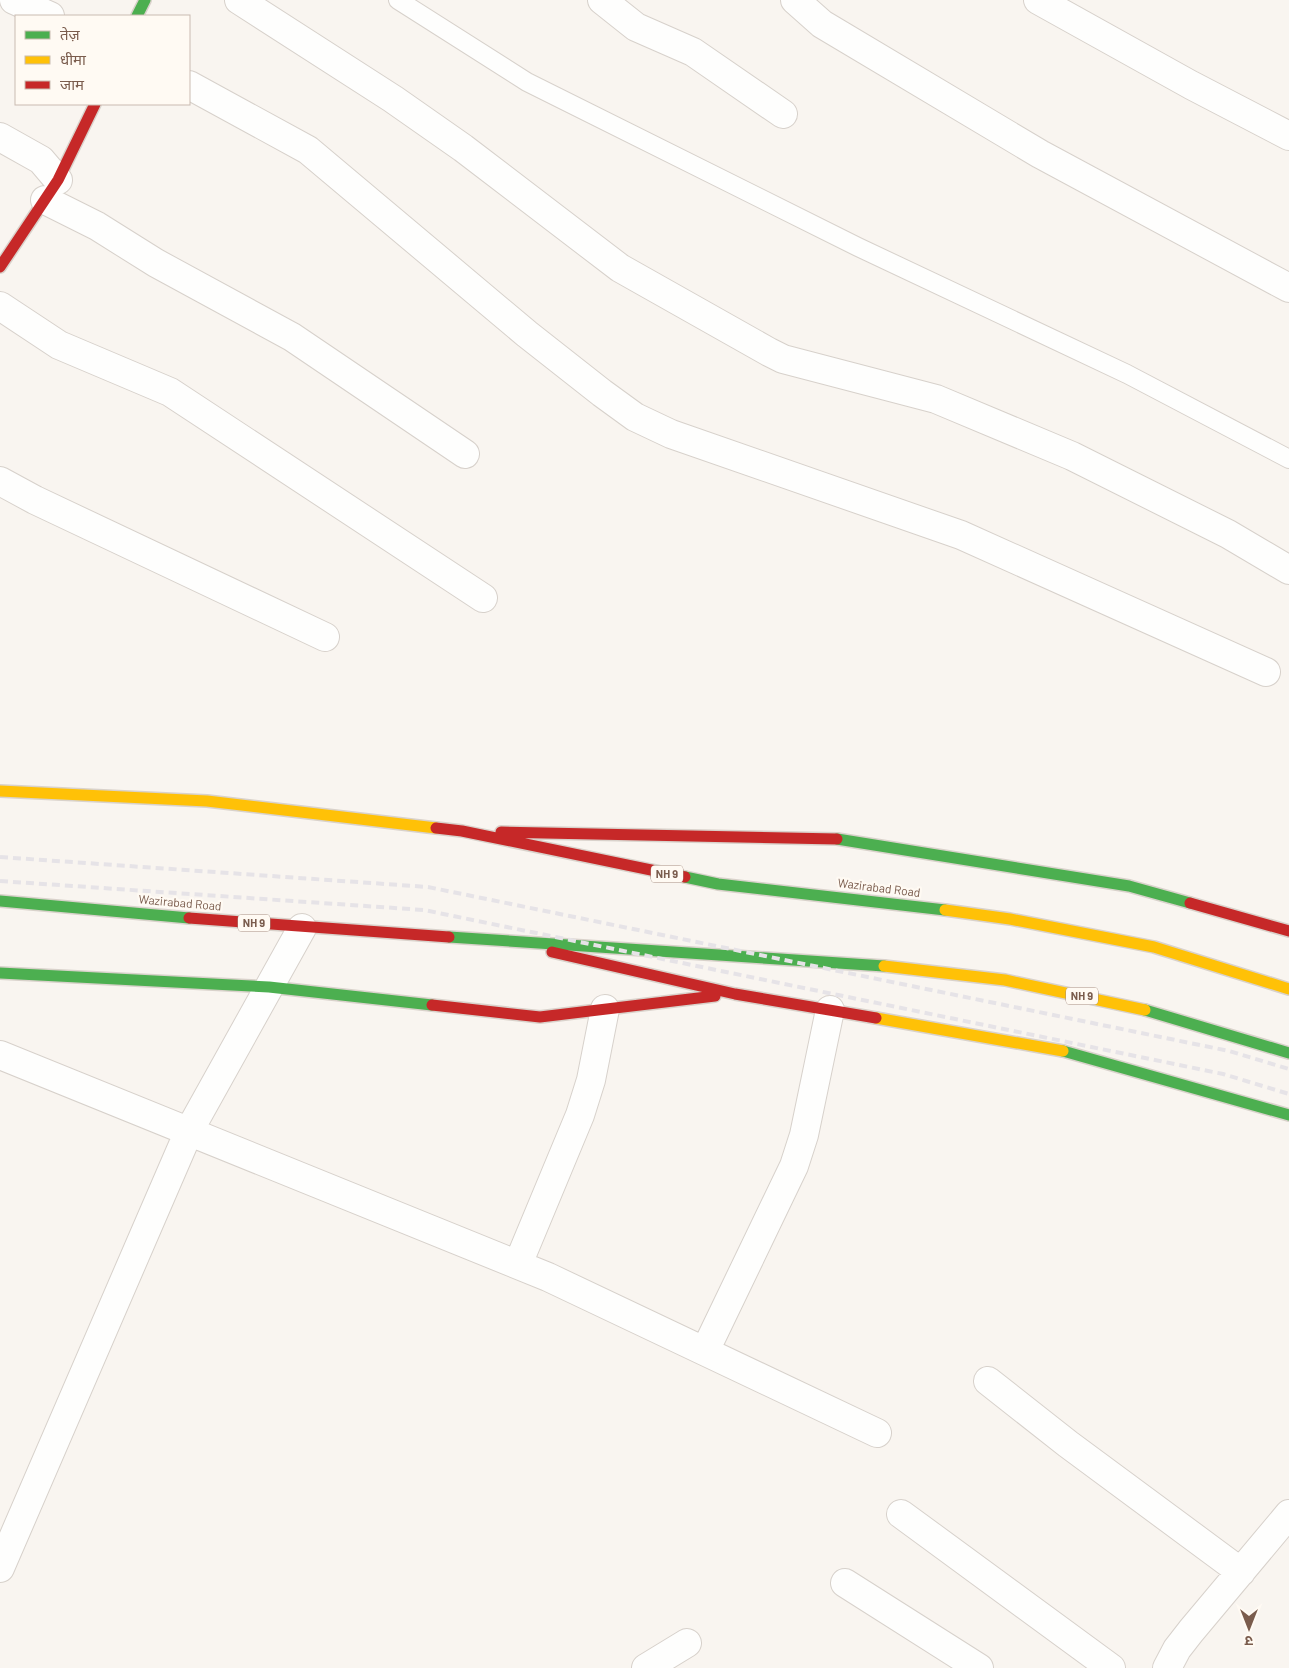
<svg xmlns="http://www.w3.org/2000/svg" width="1289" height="1668" viewBox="0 0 1289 1668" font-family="Barlow,'Noto Sans Devanagari',sans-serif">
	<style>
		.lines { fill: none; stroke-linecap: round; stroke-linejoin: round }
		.lane-casing { stroke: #d7d1cb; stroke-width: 20 }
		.street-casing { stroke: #d7d1cb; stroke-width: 30 }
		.fast-casing { stroke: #d9d2cb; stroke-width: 14 }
		.slow-casing { stroke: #d9d2cb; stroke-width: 14 }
		.jam-casing { stroke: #d9d2cb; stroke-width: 14 }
		.lane { stroke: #fefefd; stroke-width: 18 }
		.street { stroke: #fefefd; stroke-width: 28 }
		.fast { stroke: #4caf50; stroke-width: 11 }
		.slow { stroke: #ffc107; stroke-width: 11 }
		.jam { stroke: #c62828; stroke-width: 11 }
		.rail { stroke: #e6e3e7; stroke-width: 4; stroke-dasharray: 8 5; stroke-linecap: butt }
		.labels { text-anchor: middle; stroke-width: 4.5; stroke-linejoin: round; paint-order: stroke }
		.shield { fill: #fffaf3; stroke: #a28b7f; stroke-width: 1 }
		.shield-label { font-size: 11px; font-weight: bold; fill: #7a5c4d }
		.street-label { font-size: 12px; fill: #7a5c4d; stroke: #fffaf3 }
	</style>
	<rect width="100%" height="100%" fill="#f9f5f0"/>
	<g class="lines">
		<defs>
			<path id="lane" d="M398 0 527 82 858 247 1127 374 1289 459"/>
			<path id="street" d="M14 0 50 16
				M239 0 393 99 463 148 620 268 769 352 783 359 936 399 1072 456 1228 534 1289 570
				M602 0 636 27 693 52 783 114
				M795 0 822 24 1040 154 1289 288
				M1038 0 1191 85 1289 136
				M189 85 308 150 527 334 602 393 635 417 671 434 961 535 1266 672
				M0 137 41 160 58 180
				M45 200 97 226 156 263 292 337 465 454
				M0 306 59 345 170 392 483 598
				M0 481 35 500 325 637
				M0 1055 548 1277 877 1433
				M518 1264 580 1115 591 1080 605 1009
				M705 1351 794 1166 804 1135 830 1010
				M988 1381 1068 1444 1241 1572
				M901 1514 1111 1668
				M0 1568 189 1131 302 928
				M845 1583 979 1668
				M646 1668 687 1643
				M1167 1668 1177 1649 1191 1631 1289 1514"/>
			<path id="fast" d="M137 16 145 0
				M837 839 1129 886 1190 903
				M685 877 718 884 945 910
				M0 901 189 918
				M449 937 884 966
				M0 973 269 987 432 1005
				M1145 1010 1289 1053
				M1063 1051 1289 1115"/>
			<path id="slow" d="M0 791 207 801 436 828
				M945 910 1010 919 1154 947 1289 989
				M884 966 1005 980 1145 1010
				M876 1018 1063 1051"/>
			<path id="jam" d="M0 267 58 180 95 104
				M436 828 462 831 685 877
				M501 832 837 839
				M1190 903 1289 931
				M189 918 449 937
				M552 952 735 994 876 1018
				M432 1005 540 1017 715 996"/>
		</defs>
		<use href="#lane" class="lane-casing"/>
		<use href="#street" class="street-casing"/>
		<use href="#fast" class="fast-casing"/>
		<use href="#slow" class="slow-casing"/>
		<use href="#jam" class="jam-casing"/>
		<use href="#lane" class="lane"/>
		<use href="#street" class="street"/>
		<use href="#fast" class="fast"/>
		<use href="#slow" class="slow"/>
		<use href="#jam" class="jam"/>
		<path class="rail" d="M0 857 428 887 1229 1051 1289 1069
			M0 881 424 910 1223 1074 1289 1094"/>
	</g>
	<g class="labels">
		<g class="shield">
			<rect x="651" y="865.5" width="32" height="17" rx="4"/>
			<rect x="238" y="914.5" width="32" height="17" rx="4"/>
			<rect x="1066" y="987.5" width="32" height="17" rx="4"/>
		</g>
		<g class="shield-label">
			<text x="667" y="878">NH 9</text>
			<text x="254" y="927">NH 9</text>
			<text x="1082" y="1000">NH 9</text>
		</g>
		<g class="street-label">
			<text transform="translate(879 888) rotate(7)" y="4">Wazirabad Road</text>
			<text transform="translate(180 903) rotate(5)" y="4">Wazirabad Road</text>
		</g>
	</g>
	<rect x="15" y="15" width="175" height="90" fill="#fffaf3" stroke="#cabbb1"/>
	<rect x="25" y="31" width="25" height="8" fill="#4caf50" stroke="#cabbb1"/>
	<text x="60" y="40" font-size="15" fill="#7a5c4d">तेज़</text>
	<rect x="25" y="56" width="25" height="8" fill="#ffc107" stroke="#cabbb1"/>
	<text x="60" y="65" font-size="15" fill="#7a5c4d">धीमा</text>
	<rect x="25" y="81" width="25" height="8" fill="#c62828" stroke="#cabbb1"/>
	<text x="60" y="90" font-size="15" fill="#7a5c4d">जाम</text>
	<g transform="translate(1249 1628) rotate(180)" stroke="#fffaf3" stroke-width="4" paint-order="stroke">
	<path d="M0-4L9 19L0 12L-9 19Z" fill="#7a5c4d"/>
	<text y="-8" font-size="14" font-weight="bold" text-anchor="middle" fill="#7a5c4d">उ</text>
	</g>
</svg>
